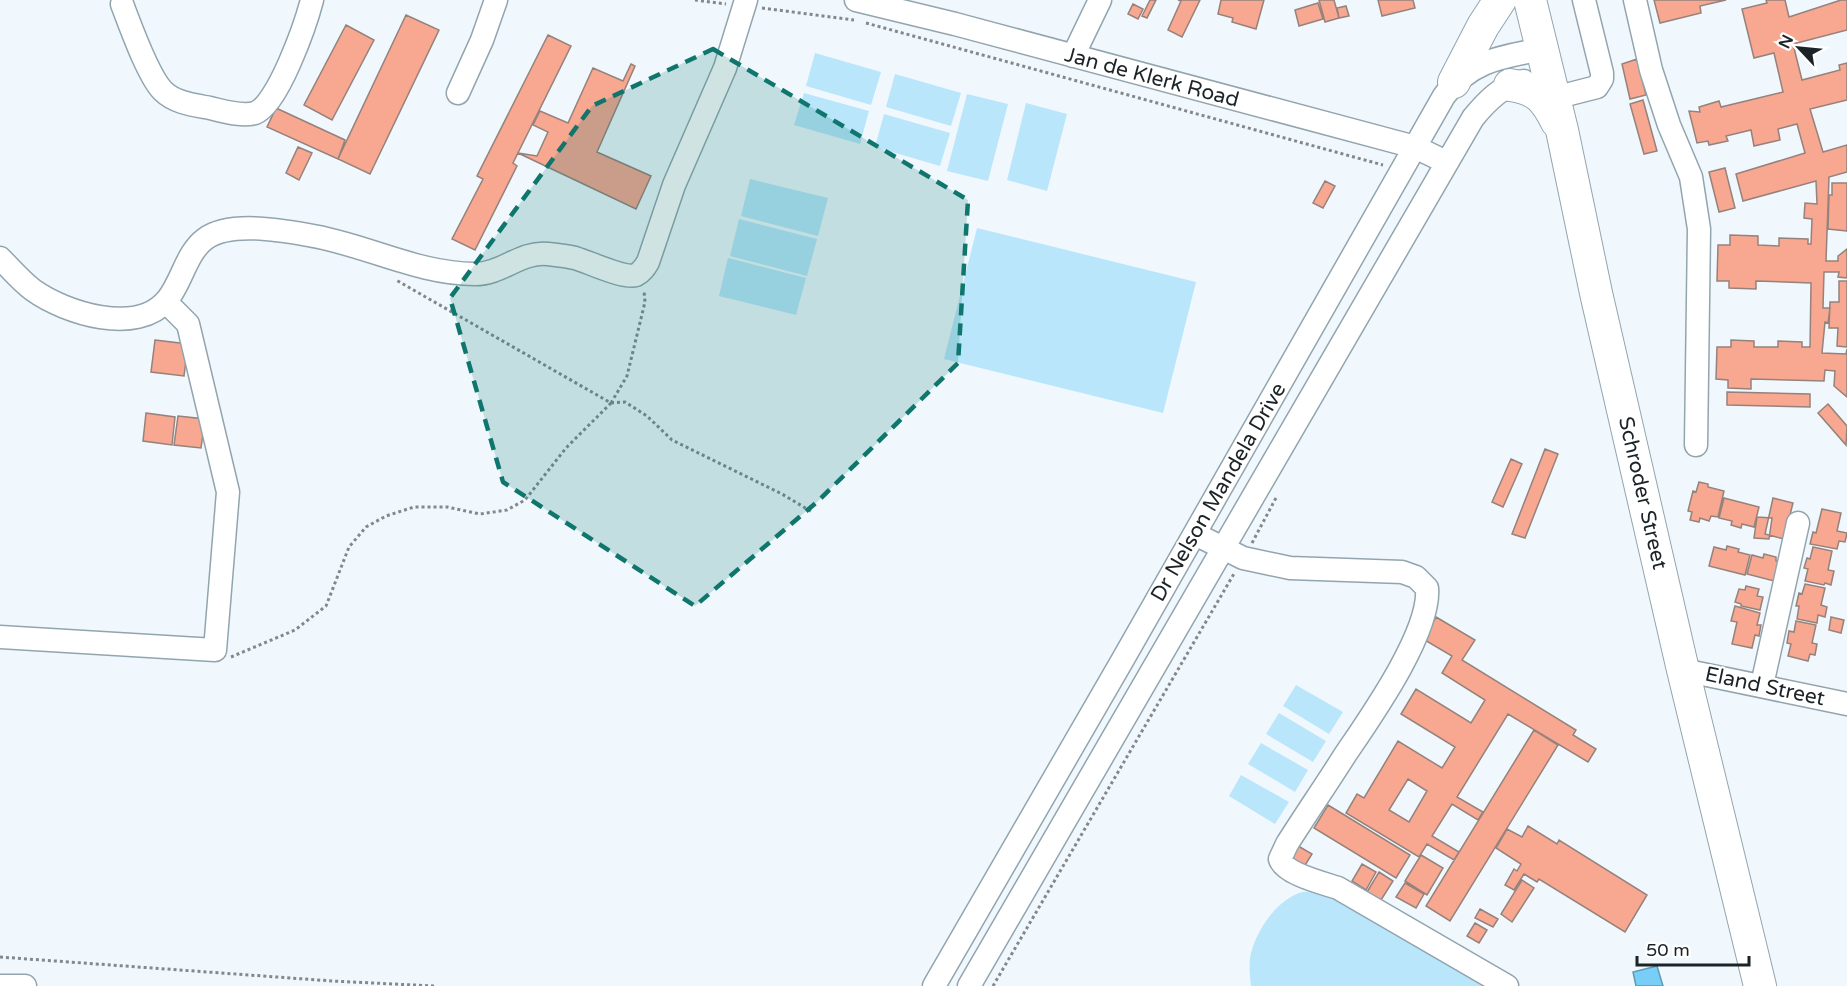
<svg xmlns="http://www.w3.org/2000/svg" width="1847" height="986" viewBox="0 0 1847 986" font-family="'Varela Round',sans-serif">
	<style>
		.green { fill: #bae6fc }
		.water { fill: #78cef7; stroke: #5c9bb8; stroke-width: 1.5 }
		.building { fill: #f8a790; stroke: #95827c; stroke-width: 1.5; fill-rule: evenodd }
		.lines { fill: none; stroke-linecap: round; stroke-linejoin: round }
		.minor-casing { stroke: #92a5af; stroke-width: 25 }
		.highway-casing { stroke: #92a5af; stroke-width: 34 }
		.path { stroke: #81898d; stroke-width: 3; stroke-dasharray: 3 3; stroke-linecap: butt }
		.minor { stroke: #fff; stroke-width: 22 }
		.highway { stroke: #fff; stroke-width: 32 }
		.marked { fill: #0f766e; fill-opacity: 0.2; stroke: #0f766e; stroke-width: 4.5; stroke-dasharray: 12 8; stroke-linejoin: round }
		.labels { text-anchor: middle; stroke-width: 4.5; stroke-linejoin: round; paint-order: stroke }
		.street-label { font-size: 21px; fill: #1b2326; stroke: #fff }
	</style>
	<rect width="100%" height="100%" fill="#f0f8fd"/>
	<path class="green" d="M815 53 881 72 871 105 806 86Z
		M895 74 961 93 951 126 886 107Z
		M804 93 869 111 860 144 794 125Z
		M967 94 1008 104 988 181 947 171Z
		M1026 103 1067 114 1047 191 1007 180Z
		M884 114 950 133 940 166 875 147Z
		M750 179 828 198 818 236 741 216Z
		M739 219 817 239 807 276 730 256Z
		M977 228 1196 282 1163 413 944 359Z
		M728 258 806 278 796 315 719 296Z
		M1296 685 1343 712 1329 734 1283 706Z
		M1279 713 1326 741 1313 762 1266 734Z
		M1261 743 1308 770 1295 792 1248 764Z
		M1241 775 1289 802 1275 824 1229 796Z
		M1321 891 1486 986H1251C1250 978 1249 967 1250 958 1254 933 1277 898 1303 892 1309 891 1316 892 1321 891Z"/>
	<path class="water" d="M1657 966 1663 986H1636L1633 972Z"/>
	<path class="building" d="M1150 0H1156L1147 18 1142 16Z
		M1178 0H1200L1182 37 1168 30 1181 1Z
		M1221 0H1264L1256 29 1232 22 1233 18 1218 14Z
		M1319 0H1334L1339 18 1325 22Z
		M1378 0H1413L1415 8 1382 16Z
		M1654 0H1726L1700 6 1701 13 1660 23Z
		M1766 0H1785L1789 17 1841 0H1847V30L1793 44 1802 80 1840 70 1839 65 1847 63V100L1810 109 1823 152 1847 145V172L1829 177 1826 261H1838V256L1847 249V278L1838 277 1839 272H1824L1823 308H1830L1828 323 1825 322 1822 353 1846 354 1847 349V397L1834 386 1835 371 1825 370 1824 381 1751 379V389L1728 388V380L1716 379 1717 347H1731V340L1754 341V347H1778V341L1802 342V347H1810L1811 283 1756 281V289L1729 288V281H1717L1718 245H1730V235L1758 236V245L1779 246V238L1808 239V244H1811L1812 219 1804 218 1805 203 1817 204 1816 181 1743 201 1736 174 1805 153 1797 124 1778 129 1780 140 1754 146 1751 130 1726 136 1728 141 1709 145 1708 141 1697 143 1689 111 1700 112 1699 107 1719 101 1721 107 1783 92 1774 53 1754 58 1742 9 1767 3Z
		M1318 3 1323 19 1299 26 1295 10Z
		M1133 4 1143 9 1138 19 1128 14Z
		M1346 6 1349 16 1339 18 1337 8Z
		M406 15 439 30 370 174 338 159Z
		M346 25 374 40 332 120 304 105Z
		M548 35 571 46 513 163 517 166 475 250 452 239 483 179 477 176Z
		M1637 59 1646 95 1630 99 1622 64Z
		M631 64 635 66 597 152 651 176 636 209 518 153 537 156 548 132 533 125 540 111 568 123 593 68 623 81Z
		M1643 100 1657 151 1644 154 1630 104Z
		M276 108 345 140 338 159 267 127Z
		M298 147 312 153 299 180 286 173Z
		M1725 168 1735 208 1719 212 1709 172Z
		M1325 181 1335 186 1323 208 1313 203Z
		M1832 183H1847V231L1828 229 1829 195H1832Z
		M1839 281H1847V347L1837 346 1838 328H1829L1830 302H1839Z
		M155 340 188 344 184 376 151 372Z
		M1727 392 1810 394V407L1727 405Z
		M1828 404 1847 426 1846 445 1818 413Z
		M146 413 175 417 172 445 143 441Z
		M178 416 205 419 201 448 174 445Z
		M1545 449 1558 454 1525 538 1512 534Z
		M1511 459 1522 464 1503 507 1492 502Z
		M1699 482 1708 484V487L1724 491 1718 517 1711 516 1709 521 1700 518 1699 522 1690 520 1692 512 1688 511 1693 491 1696 492Z
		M1724 498 1759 507 1754 527 1742 524 1741 528 1731 525 1732 521 1719 518Z
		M1773 498 1793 503 1784 539 1765 534Z
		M1822 509 1841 513 1837 531 1847 533 1845 542 1839 541 1837 549 1810 544 1813 532 1816 533Z
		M1757 517 1772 518 1769 539 1754 538Z
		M1727 546 1739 549 1738 552 1750 555 1745 575 1709 566 1714 547 1726 550Z
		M1813 547 1832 551 1828 570 1834 571 1831 585 1825 583 1824 585 1805 581 1808 569 1804 568 1807 558 1810 559Z
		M1764 554 1776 557V561L1787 564 1782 583 1747 574 1752 555 1763 558Z
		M1805 584 1825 588 1821 605 1827 607 1825 617 1818 615 1817 623 1797 619 1799 606H1796L1799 593 1802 594Z
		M1746 586 1759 589 1757 596 1763 597 1760 610 1741 606V604L1735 602 1739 589 1745 590Z
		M1735 606 1760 613 1757 625H1761L1759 636 1755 635 1752 648 1732 644 1737 622 1731 621Z
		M1436 617 1475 640 1462 660 1576 730 1573 735 1596 749 1588 762 1508 714 1457 797 1483 812 1478 820 1452 804 1432 836 1459 852 1454 860 1427 844 1419 857 1346 813 1357 794 1364 798 1398 741 1442 768 1455 747 1401 714 1416 689 1471 723 1485 700 1442 673 1452 656 1423 639ZM1408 779 1427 791 1409 822 1389 810Z
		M1831 617 1844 620 1841 633 1829 630Z
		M1796 621 1816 625 1812 643 1817 644 1815 655 1810 654 1808 661 1788 656 1791 644 1787 643 1789 631 1794 632Z
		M1534 730 1558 745 1450 921 1426 906Z
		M1328 805 1410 855 1396 878 1314 828Z
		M1528 826 1557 844 1559 840 1647 895 1625 932 1539 879 1537 882 1524 874 1514 890 1505 885 1514 869 1517 871 1521 864 1496 848 1507 829 1522 837Z
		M1293 843 1312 854 1304 867 1285 856Z
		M1421 855 1443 868 1427 895 1405 881Z
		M1362 864 1376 872 1366 890 1352 881Z
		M1379 872 1393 881 1381 900 1367 892Z
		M1522 880 1534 888 1512 922 1501 914Z
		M1405 883 1424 894 1416 908 1396 897Z
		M1480 909 1498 919 1493 927 1475 918Z
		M1475 923 1487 930 1479 943 1467 936Z"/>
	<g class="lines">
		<defs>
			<path id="minor" d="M856 0 955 24 1415 147 1446 162
				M1635 0 1651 70 1669 125 1691 177 1699 229 1696 445
				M122 4C130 25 148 76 163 91 175 103 194 105 210 108 223 111 242 117 255 113 278 105 306 23 312 0
				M1073 56 1100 0
				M458 93 482 40 496 0
				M1554 98 1597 87 1602 79V73L1584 0
				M0 258C11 269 21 281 33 290 65 313 137 336 167 300 182 282 186 253 205 239 229 221 280 230 308 235 365 244 417 274 475 274 502 274 521 251 548 254 557 255 567 256 575 258 589 262 624 279 636 275 642 272 645 267 648 262L674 185 725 68 746 0
				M1195 534 1243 558 1290 568 1402 572 1416 577 1427 588C1431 632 1370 718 1345 755 1326 785 1306 814 1287 844L1280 859C1285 874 1323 883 1338 888L1507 986
				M0 637 215 650 228 492 188 324 166 302
				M1683 670 1847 704
				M1762 685 1798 523
				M0 986H25
				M934 986 1122 661 1444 96C1471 60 1502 57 1543 49
				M969 986 1473 118C1486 102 1503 84 1524 81"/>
			<path id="highway" d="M1530 0 1562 130 1596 293 1683 670 1760 986
				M1454 82 1483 26 1500 0
				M1510 85C1537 89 1545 98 1557 122"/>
		</defs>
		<use href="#minor" class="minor-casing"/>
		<use href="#highway" class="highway-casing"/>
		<path class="path" d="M695 0 726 4
			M762 8 854 20
			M866 23 1383 165
			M611 403 625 402 647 416 672 440 782 494 812 512
			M611 403 627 376 645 302 644 291
			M1252 543 1277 496
			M231 657 295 630 326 606 349 547 366 527 386 516 414 507H447L480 514 507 510 525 500 566 448 611 403 396 280
			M0 957 332 981 434 986
			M993 986 1235 572"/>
		<use href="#minor" class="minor"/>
		<use href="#highway" class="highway"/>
	</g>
	<path class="marked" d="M713 49 968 200 958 363 817 502 695 606 503 482 450 298 592 106Z"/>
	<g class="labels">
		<g class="street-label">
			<text transform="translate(1152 77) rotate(15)" y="7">Jan de Klerk Road</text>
			<text transform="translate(1218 492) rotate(-60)" y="7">Dr Nelson Mandela Drive</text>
			<text transform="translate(1643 493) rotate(77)" y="7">Schroder Street</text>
			<text transform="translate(1765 686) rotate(12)" y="7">Eland Street</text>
		</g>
	</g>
	<g transform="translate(1799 48) rotate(296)" stroke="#ffffff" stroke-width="4.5" paint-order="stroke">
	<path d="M0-4.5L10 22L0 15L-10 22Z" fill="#1b2326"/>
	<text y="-9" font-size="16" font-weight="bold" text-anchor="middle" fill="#1b2326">N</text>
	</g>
	<path d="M1637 956v9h112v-9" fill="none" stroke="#1b2326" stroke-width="3"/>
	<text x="1646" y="956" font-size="18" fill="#1b2326" stroke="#ffffff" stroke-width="4.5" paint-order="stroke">50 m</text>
</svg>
